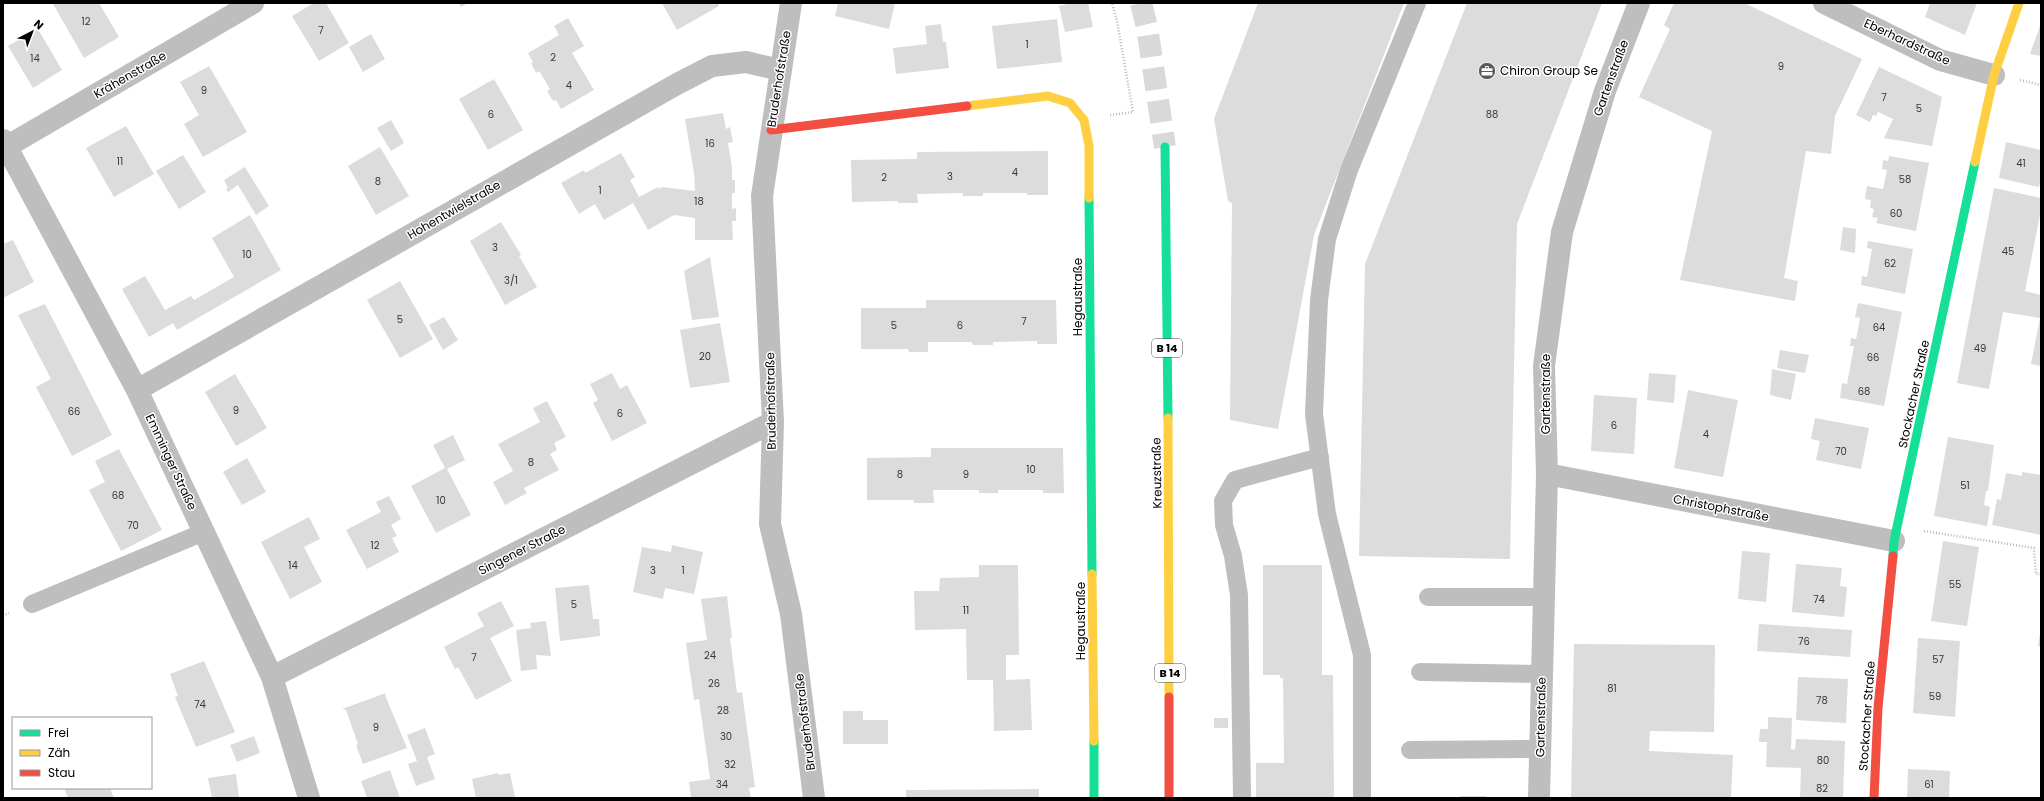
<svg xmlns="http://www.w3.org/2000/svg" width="2044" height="801" viewBox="0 0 2044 801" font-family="Poppins,sans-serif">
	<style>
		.building { fill: #dcdcdc }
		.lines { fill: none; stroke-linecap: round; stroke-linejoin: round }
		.primary-tunnel { stroke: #d9d9d9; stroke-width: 22; stroke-dasharray: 22 11; stroke-linecap: butt }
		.path { stroke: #b8b8b8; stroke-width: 2.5; stroke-dasharray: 1 2; stroke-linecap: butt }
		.lane { stroke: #bebebe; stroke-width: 18 }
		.street { stroke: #bebebe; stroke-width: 22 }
		.fast { stroke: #16e098; stroke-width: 9 }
		.slow { stroke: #ffcf43; stroke-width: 9 }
		.jam { stroke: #f24e42; stroke-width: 9 }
		.labels { text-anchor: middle; stroke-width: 3; stroke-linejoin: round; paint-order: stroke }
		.number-label { font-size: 10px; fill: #373737 }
		.shield { fill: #fff; stroke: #4c4c4c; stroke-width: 1 }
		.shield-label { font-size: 11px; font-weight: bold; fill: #000 }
		.street-label { font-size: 12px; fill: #000; stroke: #fff }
		.poi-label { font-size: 12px; fill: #000; stroke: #fff; text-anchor: start }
	</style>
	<rect width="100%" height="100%" fill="#fff"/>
	<path class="building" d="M55 3H99L119 37 84 58 53 4Z
		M314 3H326L349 43 319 61 292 16Z
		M458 3H468L461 7Z
		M662 3H717L719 6 677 30Z
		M838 3H895L889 29 835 16Z
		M1072 3H1088L1093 27 1065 32 1059 6Z
		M1258 3H1404L1314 235 1278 429 1230 420 1232 203 1228 201 1214 119Z
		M1467 3H1602L1517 224 1510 559 1359 556 1365 264Z
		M1674 3H1744L1862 59 1835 116 1831 154 1806 151 1784 278 1798 281 1795 301 1680 280 1712 131 1639 97 1670 29 1664 25Z
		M1930 3H1977L1965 35 1925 17Z
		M568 18 584 46 572 53 594 90 561 109 556 100 553 101 547 91 550 89 539 71 536 73 531 63 533 62 528 53 559 35 554 26Z
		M1057 19 1062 62 997 69 992 26Z
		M2041 23V56L2030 54Z
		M941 24 943 42H946L949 68 896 74 893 48 927 44 925 26Z
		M38 29 62 70 33 88 8 46Z
		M371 34 385 59 363 72 349 47Z
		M209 66 247 132 203 157 184 124 199 115 180 82Z
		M1879 67 1942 97 1932 146 1884 138 1893 119 1878 112 1876 116 1873 115 1870 122 1856 115Z
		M494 79 523 130 488 150 459 99Z
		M723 113 726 129 730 127 733 142 728 143 732 167V180H735V193H732V209L736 208V221H732L733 240H695V218L674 215 648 230 633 203 604 220 595 204 579 214 561 183 584 170 585 173 621 153 635 177 630 180 639 197 658 187 659 189 662 187 695 191 694 173 685 119Z
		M391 120 404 143 391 151 377 128Z
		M126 126 154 174 114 197 86 148Z
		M2006 142 2041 150V177L2039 187 1999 178Z
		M380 147 409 196 376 215 348 166Z
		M1048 151V195H1027V193H983V196H963V193L917 194 918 203H898V201L852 202 851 160 917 159V152Z
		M183 155 206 192 179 209 156 171Z
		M1889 156 1929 163 1916 231 1876 223 1878 218 1872 217 1874 209 1870 208 1871 200 1865 199 1867 186 1883 189 1887 170 1882 169 1883 160 1888 161Z
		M245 167 269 206 256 215 238 185 228 192 226 189 228 188 224 180Z
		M1994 188 2041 198V210L2025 291 2041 295V366L2031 364 2040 318 2003 312 1989 389 1957 383Z
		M250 215 281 270 177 330 173 323 149 337 122 289 145 276 165 310 191 296 194 300 234 277 212 238Z
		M501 222 520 253 521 255 519 256 537 287 505 305 470 241Z
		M1843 227 1856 229 1855 253 1840 250Z
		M13 240 34 282 3 298V244Z
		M1868 241 1913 249 1905 294 1861 285 1862 276 1867 277 1872 249 1867 248Z
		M710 257 719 317 692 320 684 271Z
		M400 281 433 339 400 358 367 300Z
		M926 300H1056L1057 344H1037V341L993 342V345H973L972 342H928V352H909L908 349H861V308H926Z
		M1858 303 1902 312 1884 406 1840 398 1842 383 1847 384 1854 346H1850L1851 338 1856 339 1857 335 1860 318 1855 317Z
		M45 304 112 435 72 456 36 387 51 379 18 315Z
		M444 317 458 340 443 350 429 325Z
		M720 323 730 382 690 388 680 330Z
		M1780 350 1809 355 1805 373 1777 368Z
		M1772 369 1796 374 1791 400 1770 395Z
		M612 373 620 389 627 385 647 423 612 441 593 403 598 400 590 384Z
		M1649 373 1676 375 1674 403 1647 400Z
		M235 374 267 428 236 446 205 392Z
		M1688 390 1738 400 1723 477 1674 468Z
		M1594 395 1637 398 1634 454 1591 451Z
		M547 401 566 437 554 443 557 450 550 454 559 470 524 488 527 493 505 505 493 482 513 471 498 444 540 422 533 408Z
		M1815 418 1869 428 1861 469 1816 460 1820 441 1811 439Z
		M453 435 465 460 447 469 471 515 436 533 411 486 445 468 433 445Z
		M1948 437 1994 445 1988 491H1986L1984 505 1990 507 1987 526 1934 516Z
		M931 448H1063L1064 493H1043V490H998V493H979V490H933L934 503H914L913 500H867V458L931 457Z
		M119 449 162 530 121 551 89 490 105 482 95 461Z
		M247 458 266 492 242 505 223 472Z
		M2022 472 2041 475V535L1992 525 1997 499 2001 500 2006 473 2022 476Z
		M389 496 401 519 391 525 397 536 392 538 399 552 367 569 346 530 381 512 376 502Z
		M309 517 320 539 304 547 322 582 290 599 261 542Z
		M1943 541 1979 547 1967 626 1931 621Z
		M672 545 703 552 694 594 665 588 663 599 633 592 642 547 671 552Z
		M1742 551 1770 553 1766 602 1738 599Z
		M1796 564 1842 568 1840 586 1847 587 1844 617 1792 612Z
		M979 565H1018L1019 655H1006V680L1030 679 1032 730 994 731 993 680H967L966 629 915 630 914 591H939L940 578 979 577Z
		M1263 565H1322V675H1333L1334 798H1256V763H1284L1283 678H1280V675H1263Z
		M589 585 593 619H599L600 636 560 641 555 588Z
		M727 596 732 638H730L737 693 742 692 755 787 749 788 751 798H691L689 782 710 779 699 699 694 700 686 643 707 640 701 599Z
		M501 601 514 626 490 638 512 681 476 700 458 667 455 669 444 647 484 626 477 613Z
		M546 621 551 656 536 655 537 669 521 671 516 630 531 628 530 623Z
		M1759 624 1852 630 1850 657 1757 651Z
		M2040 633H2041V647L2038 646Z
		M1918 638 1960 641 1955 717 1913 713Z
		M1574 644 1715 645 1714 732 1650 731 1649 751 1733 755 1731 798H1571Z
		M204 661 235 732 196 747 175 697 178 696 170 674Z
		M1798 677 1848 679 1846 723 1796 720Z
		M386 693 385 695 407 748 363 764 356 745 358 744 346 710 342 709Z
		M843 711H863V720H888V744H843Z
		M1768 717 1792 718 1791 749 1795 750 1796 739 1845 741 1843 798H1800L1801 768 1766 767 1767 742H1759L1760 729H1768Z
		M1214 718H1228V728H1214Z
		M425 728 435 754 427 757 435 779 416 786 408 764 417 761 407 735Z
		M254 736 260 753 237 762 230 745Z
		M1908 769 1950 771 1949 798H1907Z
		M390 770 400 798H367L361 781Z
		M498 773V775L510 773 515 797 476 798 472 779Z
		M236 774 239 797 212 798 208 778Z
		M64 788H110L114 798H68Z
		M1039 789V798H906V790Z
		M1460 796H1486V798H1460Z"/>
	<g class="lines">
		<path class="primary-tunnel" d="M1141 3 1147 27 1165 147"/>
		<path class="path" d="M2020 80 2041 85
			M1110 115 1133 112 1117 21 1112 3
			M1924 531 2034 548 2036 574H2041
			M3 616 9 613"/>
		<path class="lane" d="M1428 597H1544
			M32 604 204 532
			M1420 672 1542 674
			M1410 750 1540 749
			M1242 798 1239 595 1233 556 1224 525 1223 501 1235 480 1320 457
			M1362 798V655L1327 514 1314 414 1319 300 1327 239 1349 170 1417 3"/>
		<path class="street" d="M791 3 762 196 773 422 770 524 791 614 814 798
			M1824 3 1940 60 1994 75
			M3 140 137 390 272 677 309 798
			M6 147 253 3
			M137 390 677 84 712 66 746 62 780 70
			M1547 474 1894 541
			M272 677 773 422
			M1539 798 1547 474 1544 366 1562 232 1605 91 1639 3"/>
		<path class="fast" d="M1165 147 1168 418
			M1089 198 1092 574
			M1893 556 1894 541 1975 162
			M1094 741V798"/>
		<path class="slow" d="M967 106 1048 96 1070 103 1084 120 1089 146V198
			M1975 162 1994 75 2019 3
			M1168 418 1169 697
			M1092 574 1094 741"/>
		<path class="jam" d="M771 130 967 106
			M1169 798V697
			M1874 798 1878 708 1893 556"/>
	</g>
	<defs>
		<symbol id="office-disc" viewBox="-11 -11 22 22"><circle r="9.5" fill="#595959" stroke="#fff"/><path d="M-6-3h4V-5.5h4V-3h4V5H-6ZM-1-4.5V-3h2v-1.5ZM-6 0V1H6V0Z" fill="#fff"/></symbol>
	</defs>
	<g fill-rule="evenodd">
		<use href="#office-disc" x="1477" y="61" width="20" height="20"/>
	</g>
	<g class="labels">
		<g class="number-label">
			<text x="86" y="25">12</text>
			<text x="321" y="34">7</text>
			<text x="1027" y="48">1</text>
			<text x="553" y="61">2</text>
			<text x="35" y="62">14</text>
			<text x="1781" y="70">9</text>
			<text x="569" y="89">4</text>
			<text x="204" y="94">9</text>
			<text x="1884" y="101">7</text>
			<text x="1919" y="112">5</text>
			<text x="491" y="118">6</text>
			<text x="1492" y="118">88</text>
			<text x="710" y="147">16</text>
			<text x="120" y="165">11</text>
			<text x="2021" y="167">41</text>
			<text x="1015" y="176">4</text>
			<text x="950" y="180">3</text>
			<text x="884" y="181">2</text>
			<text x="1905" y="183">58</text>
			<text x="378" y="185">8</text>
			<text x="600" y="194">1</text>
			<text x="699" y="205">18</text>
			<text x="1896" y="217">60</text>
			<text x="495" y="251">3</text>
			<text x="2008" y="255">45</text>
			<text x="247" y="258">10</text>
			<text x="1890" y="267">62</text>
			<text x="511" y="284">3/1</text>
			<text x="400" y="323">5</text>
			<text x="1024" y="325">7</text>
			<text x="894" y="329">5</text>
			<text x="960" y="329">6</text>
			<text x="1879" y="331">64</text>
			<text x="1980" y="352">49</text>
			<text x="705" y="360">20</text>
			<text x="1873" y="361">66</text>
			<text x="1864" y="395">68</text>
			<text x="236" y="414">9</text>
			<text x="74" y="415">66</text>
			<text x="620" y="417">6</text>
			<text x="1614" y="429">6</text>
			<text x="1706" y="438">4</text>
			<text x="1841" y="455">70</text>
			<text x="531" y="466">8</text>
			<text x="1031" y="473">10</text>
			<text x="900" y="478">8</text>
			<text x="966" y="478">9</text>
			<text x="1965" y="489">51</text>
			<text x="118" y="499">68</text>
			<text x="441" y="504">10</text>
			<text x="133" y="529">70</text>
			<text x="375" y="549">12</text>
			<text x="293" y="569">14</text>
			<text x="653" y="574">3</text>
			<text x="683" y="574">1</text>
			<text x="1955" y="588">55</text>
			<text x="1819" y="603">74</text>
			<text x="574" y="608">5</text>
			<text x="966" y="614">11</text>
			<text x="1804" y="645">76</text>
			<text x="710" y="659">24</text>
			<text x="474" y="661">7</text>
			<text x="1938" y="663">57</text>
			<text x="714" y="687">26</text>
			<text x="1612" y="692">81</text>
			<text x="1935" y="700">59</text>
			<text x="1822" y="704">78</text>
			<text x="200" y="708">74</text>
			<text x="723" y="714">28</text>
			<text x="376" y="731">9</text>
			<text x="726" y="740">30</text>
			<text x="1823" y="764">80</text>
			<text x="730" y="768">32</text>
			<text x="722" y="788">34</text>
			<text x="1929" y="788">61</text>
			<text x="1822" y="792">82</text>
		</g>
		<g class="shield">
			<rect x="1152" y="339" width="30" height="18" rx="3"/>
			<rect x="1155" y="664" width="30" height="18" rx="3"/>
		</g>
		<g class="shield-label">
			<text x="1167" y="352">B 14</text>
			<text x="1170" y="677">B 14</text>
		</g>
		<g class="street-label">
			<text transform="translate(1907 42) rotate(25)" y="4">Eberhardstraße</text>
			<text transform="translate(130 75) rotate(-30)" y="4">Krähenstraße</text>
			<text transform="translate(1611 78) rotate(-70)" y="4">Gartenstraße</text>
			<text transform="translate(779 79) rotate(-81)" y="4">Bruderhofstraße</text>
			<text transform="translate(454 210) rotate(-30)" y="4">Hohentwielstraße</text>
			<text transform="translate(1078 297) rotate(-90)" y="4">Hegaustraße</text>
			<text transform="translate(1546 394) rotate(-90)" y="4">Gartenstraße</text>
			<text transform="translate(1914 394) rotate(-78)" y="4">Stockacher Straße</text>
			<text transform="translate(771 401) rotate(-91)" y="4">Bruderhofstraße</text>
			<text transform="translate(171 462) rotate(65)" y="4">Emminger Straße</text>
			<text transform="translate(1157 473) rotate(-91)" y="4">Kreuzstraße</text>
			<text transform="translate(1721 508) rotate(11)" y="4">Christophstraße</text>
			<text transform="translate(522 550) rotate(-27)" y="4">Singener Straße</text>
			<text transform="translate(1081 621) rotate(-90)" y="4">Hegaustraße</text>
			<text transform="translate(1867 716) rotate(-86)" y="4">Stockacher Straße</text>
			<text transform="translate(1541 717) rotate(-89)" y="4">Gartenstraße</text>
			<text transform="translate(805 722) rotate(-97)" y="4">Bruderhofstraße</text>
		</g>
		<g class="poi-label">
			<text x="1500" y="75">Chiron Group Se</text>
		</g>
	</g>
	<rect width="2044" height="801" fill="none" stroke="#000000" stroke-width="8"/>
	<rect x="12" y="717" width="140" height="72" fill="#ffffff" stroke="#999999"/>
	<rect x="20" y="730" width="20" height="6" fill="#16e098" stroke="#999999"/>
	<text x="48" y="737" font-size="12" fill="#000000">Frei</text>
	<rect x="20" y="750" width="20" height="6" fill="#ffcf43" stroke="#999999"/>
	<text x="48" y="757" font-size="12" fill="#000000">Zäh</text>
	<rect x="20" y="770" width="20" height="6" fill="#f24e42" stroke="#999999"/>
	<text x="48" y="777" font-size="12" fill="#000000">Stau</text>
	<g transform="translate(32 32) rotate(42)" stroke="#ffffff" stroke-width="3" paint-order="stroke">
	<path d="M0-3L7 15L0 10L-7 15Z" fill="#000000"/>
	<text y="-6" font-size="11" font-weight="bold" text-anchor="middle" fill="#000000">N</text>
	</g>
</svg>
